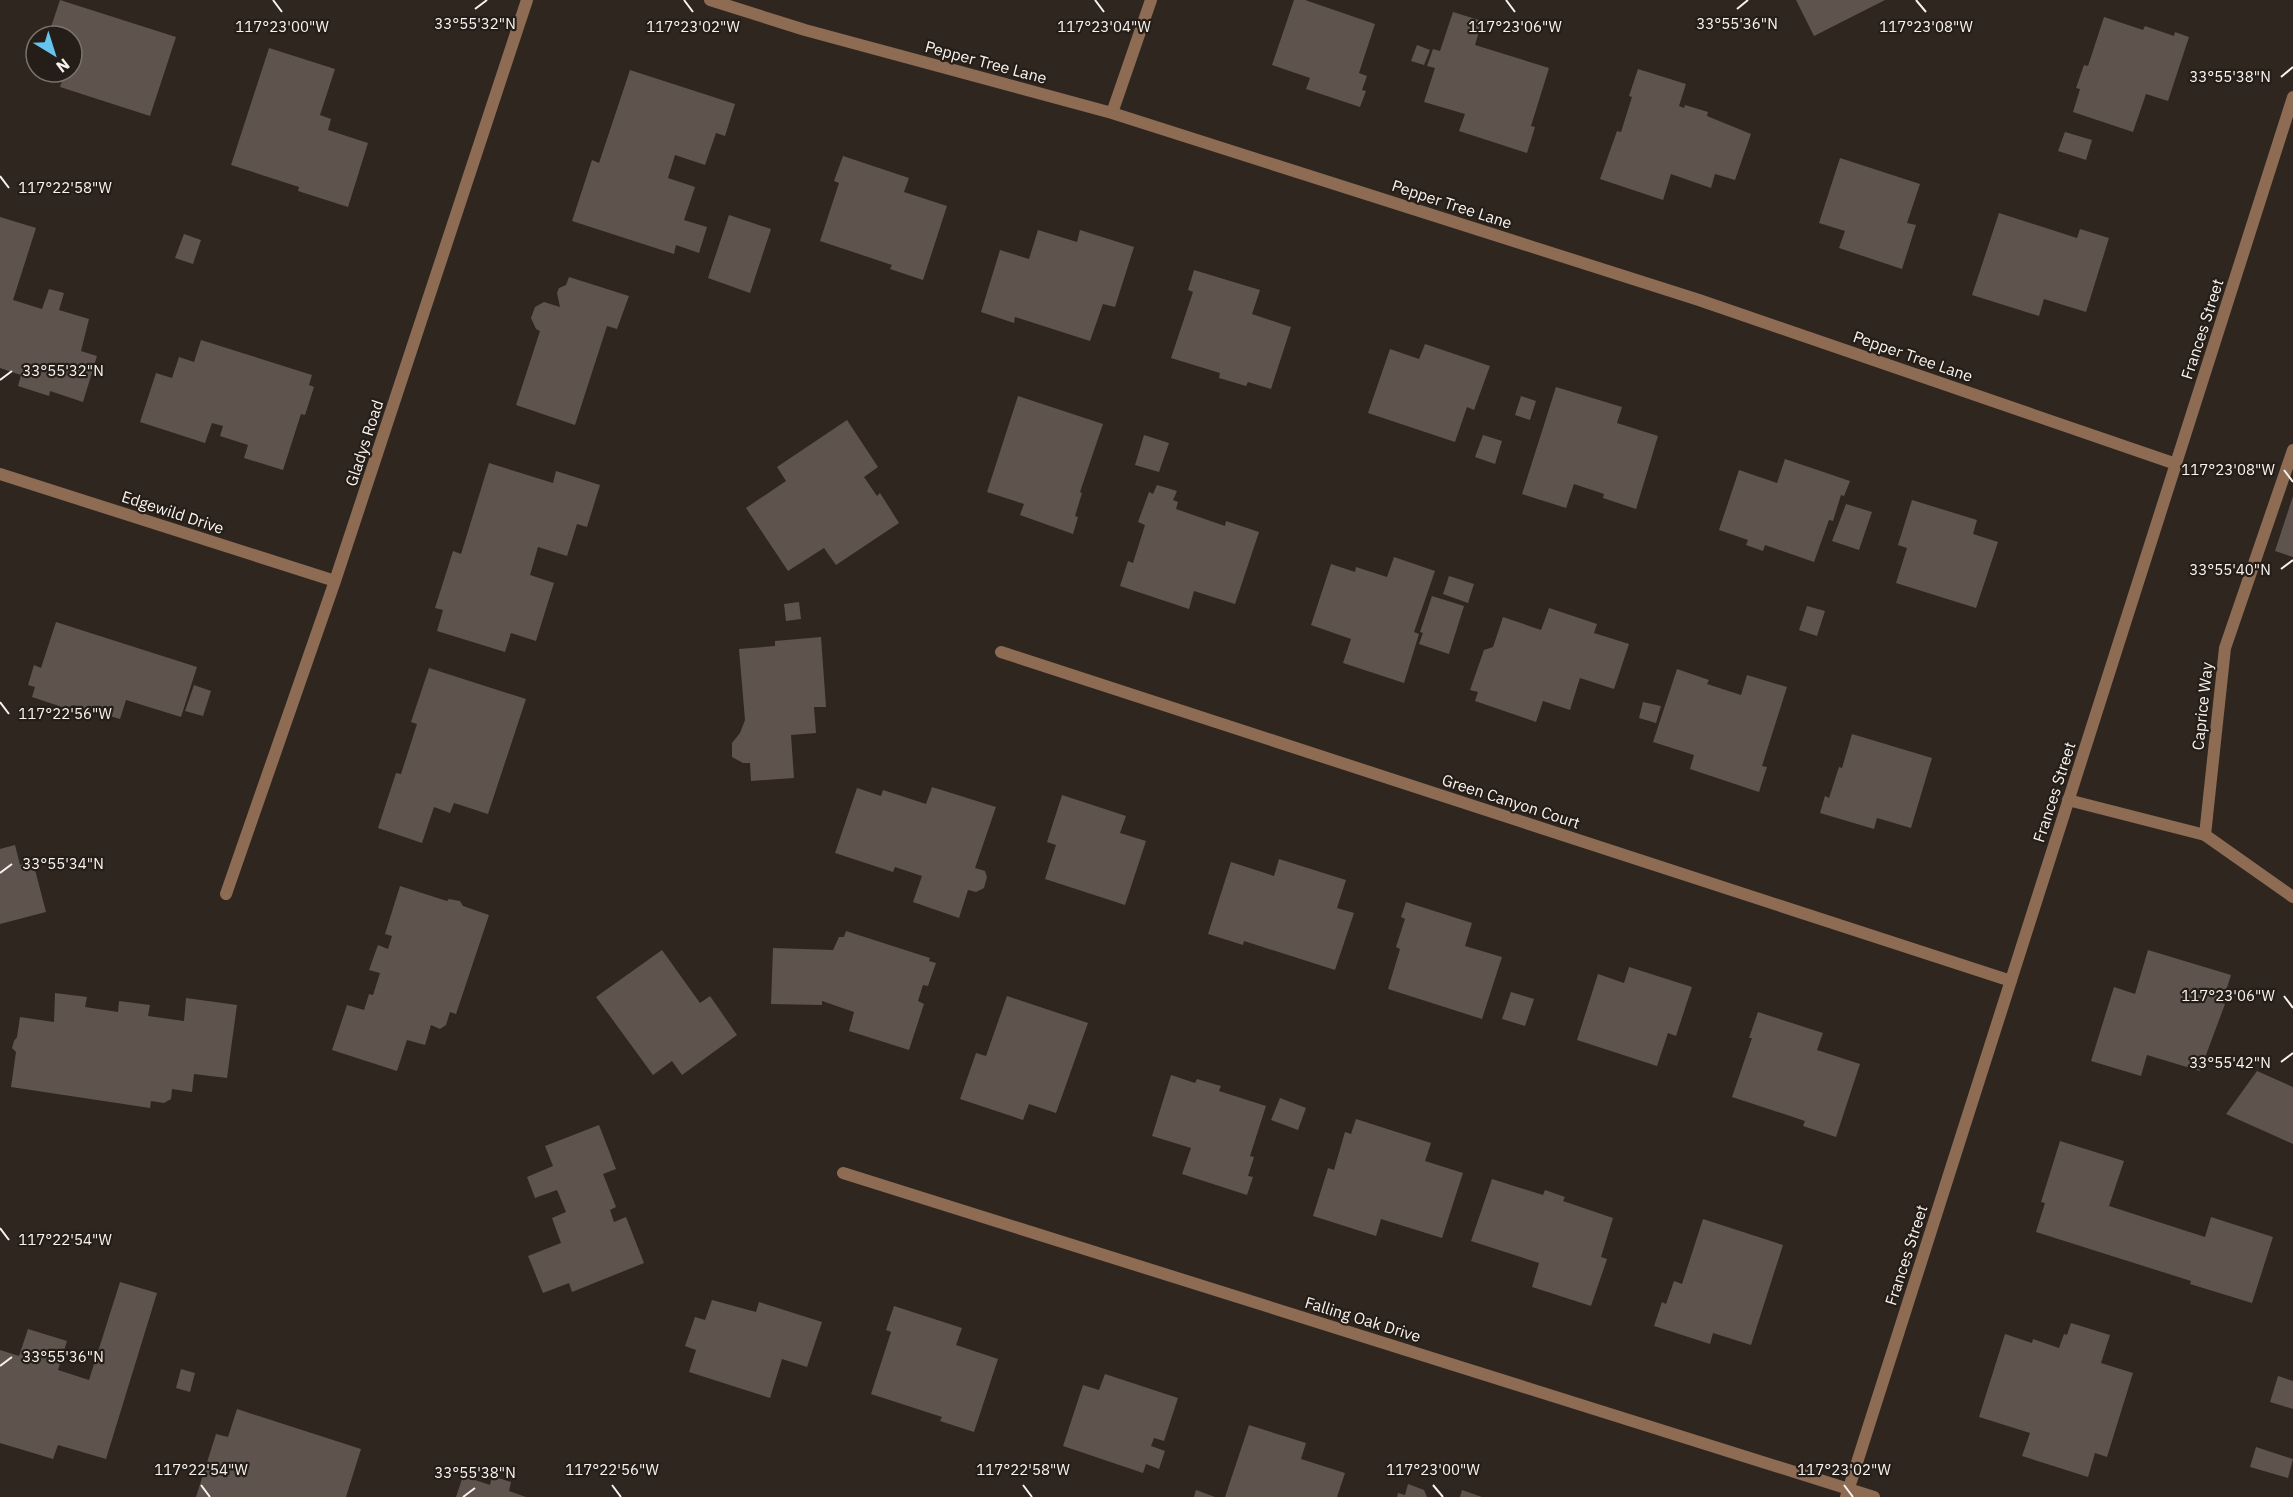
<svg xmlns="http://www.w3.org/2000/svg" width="2293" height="1497" viewBox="0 0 2293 1497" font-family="'IBM Plex Sans',sans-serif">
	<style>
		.building { fill: #5e544d }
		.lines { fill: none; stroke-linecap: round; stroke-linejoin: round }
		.service { stroke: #8e6b53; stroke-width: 12 }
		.minor { stroke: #8e6b53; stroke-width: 12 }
		.ticks { fill: none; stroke: #f9f3ef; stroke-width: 2 }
		.labels { text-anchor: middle; stroke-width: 4.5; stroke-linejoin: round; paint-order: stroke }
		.street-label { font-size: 16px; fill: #f9f3ef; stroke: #251d17 }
		.ticks-label { font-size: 15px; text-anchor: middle; fill: #f9f3ef; stroke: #251d17; stroke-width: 4.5; stroke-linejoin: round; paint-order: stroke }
	</style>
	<rect width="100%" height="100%" fill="#2f2620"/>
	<path class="building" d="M60 0 176 37 150 116 60 87 65 72H72V36H48Z
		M1294 0H1305L1375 24 1359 73 1367 76 1362 90 1366 91 1360 107 1306 89 1310 78 1272 65Z
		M1796 0H1885L1814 36Z
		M1453 12 1482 21 1475 45 1549 68 1531 126 1535 127 1527 153 1459 131 1465 114 1424 102 1435 68 1427 66 1433 49 1440 51Z
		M2104 17 2143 30 2145 26 2174 36 2175 32 2189 37 2168 101 2146 94 2133 132 2073 112 2080 89 2076 88 2084 65 2088 66Z
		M1417 45 1430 50 1424 65 1411 61Z
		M269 48 335 69 320 115 331 119 328 130 368 143 348 207 298 191 299 187 231 165Z
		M1638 69 1686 84 1679 106 1684 108 1685 105 1708 112 1707 116 1751 134 1735 180 1715 174 1711 188 1671 174 1663 200 1600 179 1617 131 1621 132 1632 97 1629 96Z
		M630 70 735 104 725 136 716 133 705 165 675 155 668 178 695 187 684 220 707 227 699 253 676 245 674 254 572 221 592 160 599 163Z
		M2065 132 2092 140 2086 160 2058 151Z
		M843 156 909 178 904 192 947 206 923 280 890 269 892 265 820 241 839 183 834 181Z
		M1840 158 1920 184 1907 223 1916 225 1902 269 1839 248 1845 231 1819 223Z
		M1999 213 2077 238 2080 229 2109 238 2086 312 2044 299 2039 316 1972 295Z
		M729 215 771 229 750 293 708 278Z
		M0 217 36 228 13 300 42 309 49 289 64 293 59 310 89 319 81 351 97 356 83 402 50 391 49 396 18 386 21 375 0 368Z
		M1038 230 1077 242 1080 230 1134 247 1115 307 1103 304 1090 341 1015 317 1014 323 981 312 1000 250 1029 259Z
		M184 234 201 240 193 264 175 258Z
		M1194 270 1260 290 1252 314 1291 327 1271 389 1248 382 1246 386 1219 378 1220 373 1171 358 1193 292 1188 290Z
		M569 277 629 296 617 329 607 326 575 425 516 405 540 331 536 329 531 318 535 307 544 302 560 307 557 293 559 288 566 285Z
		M201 340 312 375 309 385 314 387 305 415 301 414 283 470 244 458 248 445 220 436 223 426 212 423 205 443 140 422 156 373 172 378 179 357 194 362Z
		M1425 344 1490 366 1474 410 1467 407 1455 442 1368 413 1390 349 1419 359Z
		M1556 387 1622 407 1617 423 1658 436 1636 509 1603 498 1604 494 1574 484 1566 508 1522 494Z
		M1018 396 1103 424 1080 492 1082 493 1075 516 1078 517 1073 534 1020 515 1024 504 987 492Z
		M1521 396 1536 401 1530 420 1515 415Z
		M847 420 878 467 864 477 877 496 880 493 899 523 836 565 824 548 788 571 746 508 786 481 777 467Z
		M1144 435 1169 443 1159 472 1135 465Z
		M1483 435 1502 441 1495 464 1475 457Z
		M1785 459 1850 481 1844 496 1841 495 1833 521 1829 520 1814 562 1765 545 1763 551 1746 545 1748 540 1719 530 1739 470 1777 483Z
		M489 463 553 483 556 471 600 485 587 527 577 524 567 556 538 547 530 575 554 583 536 641 511 633 505 652 437 631 443 610 435 608 453 551 461 554Z
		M1157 485 1177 491 1173 500 1178 502 1176 509 1225 526 1226 521 1259 532 1235 604 1194 591 1189 609 1120 586 1128 561 1133 563 1145 525 1138 522 1149 492 1153 494Z
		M2293 496V557L2275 551Z
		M1912 500 1977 520 1973 534 1998 542 1976 608 1896 583 1907 548 1898 545Z
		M1846 504 1872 512 1859 550 1832 541Z
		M1394 557 1435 571 1414 632 1419 634 1404 683 1343 663 1351 639 1311 625 1331 564 1355 572 1356 567 1387 577Z
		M1449 576 1474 584 1468 603 1443 594Z
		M1432 596 1464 606 1449 654 1419 644 1423 633 1420 632Z
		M799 602 801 619 786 621 784 604Z
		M1807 606 1825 611 1817 636 1799 630Z
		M1549 608 1597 624 1594 633 1629 644 1614 689 1580 678 1570 710 1543 701 1536 722 1475 701 1478 692 1470 690 1484 650 1493 647 1503 617 1541 630Z
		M56 622 197 667 181 717 126 700 120 719 73 705 71 710 32 697 35 687 28 685 34 665 41 668Z
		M821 637 826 707H814L816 733 791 735 794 778 751 781 750 763H743L732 757V743L740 733 745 720 739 649 775 646V641Z
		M429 668 526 699 488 814 454 803 450 813 434 807 422 843 378 828 396 773 401 774 417 724 411 722Z
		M1677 669 1709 680 1707 684 1741 695 1747 675 1787 687 1762 766 1767 767 1759 792 1690 769 1694 755 1653 742Z
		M194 685 211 691 203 716 185 711Z
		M1643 702 1661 706 1656 723 1639 718Z
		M1852 734 1932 758 1911 828 1877 818 1874 829 1820 813 1825 796 1829 798 1839 767 1842 768Z
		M932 787 996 807 975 868 985 871 987 877 984 888 976 892 968 890 959 918 913 902 922 876 895 867 893 872 835 853 857 788 881 796 883 790 926 804Z
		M1062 795 1126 816 1120 833 1146 841 1125 905 1045 879 1056 845 1047 842Z
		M15 845 20 865 33 862 46 912 0 924V849Z
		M1279 859 1346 880 1337 908 1354 913 1335 970 1244 941 1243 945 1208 934 1231 862 1274 876Z
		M400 886 447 901 449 899 460 901 463 906 489 915 456 1014 450 1012 446 1025 440 1029 431 1025 425 1045 407 1040 397 1071 332 1050 347 1005 364 1010 369 994 373 995 380 973 369 970 378 945 388 949 392 936 385 934Z
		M1406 902 1472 923 1465 946 1502 957 1482 1019 1388 989 1400 949 1396 947 1405 919 1401 917Z
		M846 931 930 958 929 961 936 963 928 986 923 985 918 1001 924 1004 909 1050 849 1031 854 1012 822 1001V1005L771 1004 773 948 833 950 839 937H844Z
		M662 950 700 1003 710 996 737 1035 682 1075 672 1061 653 1075 596 997Z
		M2148 950 2231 975 2222 1003 2225 1004 2200 1071 2147 1055 2141 1076 2091 1061 2114 987 2135 994Z
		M1629 967 1692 987 1676 1036 1668 1033 1657 1066 1577 1040 1598 974 1624 983Z
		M1511 992 1534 999 1525 1026 1502 1019Z
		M55 993 87 997 85 1007 118 1012 119 1001 150 1005 148 1016 184 1021 186 998 237 1005 227 1078 194 1074 192 1092 172 1089 171 1099 164 1103 151 1101 150 1108 11 1087 16 1052 12 1048 14 1041 17 1037 20 1017 54 1022Z
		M1007 996 1088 1023 1056 1113 1029 1104 1023 1120 960 1099 976 1053 986 1056Z
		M1758 1012 1823 1033 1817 1050 1860 1064 1836 1137 1803 1126 1805 1121 1732 1097 1752 1038H1749Z
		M2257 1071 2293 1087V1144L2226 1114Z
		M1171 1075 1195 1083 1197 1079 1221 1086 1219 1091 1266 1106 1250 1156 1254 1157 1248 1176 1253 1177 1247 1195 1182 1174 1191 1148 1152 1136Z
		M1280 1098 1306 1108 1298 1130 1271 1120Z
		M1356 1119 1431 1143 1425 1161 1463 1173 1442 1238 1381 1219 1376 1236 1313 1216 1328 1168 1334 1170 1345 1132 1351 1134Z
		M599 1125 616 1169 603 1174 616 1207 610 1210 614 1222 626 1217 644 1263 572 1292 569 1283 543 1293 528 1256 561 1243 552 1218 566 1212 557 1190 535 1198 527 1177 553 1166 545 1146Z
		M2060 1141 2124 1161 2109 1206 2205 1237 2211 1217 2273 1237 2252 1303 2190 1284 2191 1281 2036 1232 2045 1203 2041 1202Z
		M1492 1179 1543 1195 1545 1190 1565 1197 1563 1201 1613 1218 1601 1257 1607 1259 1591 1306 1532 1287 1539 1263 1471 1241Z
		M1703 1219 1783 1245 1751 1345 1713 1333 1710 1344 1654 1326 1662 1302 1666 1304 1674 1281 1682 1284Z
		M120 1282 157 1293 106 1459 58 1445 53 1459 0 1443V1350L19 1356 28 1329 67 1341 58 1370 89 1380Z
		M712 1300 756 1312 759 1302 822 1322 807 1367 782 1359 770 1398 689 1372 696 1350 685 1346 695 1317 705 1320Z
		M894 1306 962 1328 956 1345 998 1359 974 1432 940 1421 942 1417 871 1394 891 1332 886 1330Z
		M2071 1323 2110 1335 2101 1363 2133 1373 2107 1457 2095 1453 2088 1477 2022 1456 2030 1433 1979 1417 2005 1334 2032 1343 2033 1339 2059 1348 2064 1334 2067 1335Z
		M181 1369 195 1373 190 1392 176 1388Z
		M1105 1374 1178 1398 1164 1441 1154 1438 1151 1446 1165 1451 1159 1469 1146 1464 1143 1473 1063 1446 1083 1385 1099 1390Z
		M2278 1376 2293 1381V1409L2270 1402Z
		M237 1409 361 1449 346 1497H196L216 1434 228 1437Z
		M1249 1425 1306 1443 1301 1459 1345 1473 1337 1497H1225Z
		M2256 1447 2293 1459 2288 1478 2250 1467Z
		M463 1476 490 1485 492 1476 511 1482 509 1491 526 1497H456Z
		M1408 1484 1424 1490 1427 1497H1397L1398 1493 1405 1495Z
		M1196 1490 1215 1497H1194Z
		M1462 1490 1482 1497H1460Z"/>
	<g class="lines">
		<path class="service" d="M2068 800 2205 835"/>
		<path class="minor" d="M710 0 805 30 1112 113 1699 300 2176 464
			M1112 113 1151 0
			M2293 450 2225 648 2205 835 2293 897
			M0 474 335 581
			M1001 652 2011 981
			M226 894 335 581 527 0
			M843 1173 1874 1497
			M1846 1497 2293 97"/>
	</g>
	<path class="ticks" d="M273 0 282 12M684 0 693 12M1095 0 1104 12M1506 0 1515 12M1916 0 1926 12M475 9 487 0M1737 9 1748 0M2281 77 2293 67M0 176 9 188M0 380 12 371M2284 470 2293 482M2281 569 2293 560M0 702 9 714M0 873 12 864M2284 996 2293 1008M2281 1062 2293 1053M0 1228 9 1240M0 1366 12 1357M201 1485 210 1497M612 1485 621 1497M1023 1485 1032 1497M1433 1485 1443 1497M1844 1485 1853 1497M463 1497 475 1488"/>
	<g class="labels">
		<g class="street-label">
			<text transform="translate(986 62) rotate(15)" y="6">Pepper Tree Lane</text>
			<text transform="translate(1452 204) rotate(18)" y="6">Pepper Tree Lane</text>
			<text transform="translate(2202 329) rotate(-72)" y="6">Frances Street</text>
			<text transform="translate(1913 356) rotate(19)" y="6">Pepper Tree Lane</text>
			<text transform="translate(364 443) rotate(-72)" y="6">Gladys Road</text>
			<text transform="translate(173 512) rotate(18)" y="6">Edgewild Drive</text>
			<text transform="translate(2202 706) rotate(-84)" y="6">Caprice Way</text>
			<text transform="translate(2054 792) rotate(-72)" y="6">Frances Street</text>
			<text transform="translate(1511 801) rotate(18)" y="6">Green Canyon Court</text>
			<text transform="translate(1906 1255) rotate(-72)" y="6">Frances Street</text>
			<text transform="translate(1363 1319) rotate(17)" y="6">Falling Oak Drive</text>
		</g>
	</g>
	<g class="ticks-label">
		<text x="475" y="29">33°55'32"N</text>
		<text x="1737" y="29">33°55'36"N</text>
		<text x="282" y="32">117°23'00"W</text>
		<text x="693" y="32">117°23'02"W</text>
		<text x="1104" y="32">117°23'04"W</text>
		<text x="1515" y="32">117°23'06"W</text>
		<text x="1926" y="32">117°23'08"W</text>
		<text x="2230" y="82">33°55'38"N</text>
		<text x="65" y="193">117°22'58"W</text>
		<text x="63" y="376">33°55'32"N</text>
		<text x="2228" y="475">117°23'08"W</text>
		<text x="2230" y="575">33°55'40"N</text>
		<text x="65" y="719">117°22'56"W</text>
		<text x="63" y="869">33°55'34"N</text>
		<text x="2228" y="1001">117°23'06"W</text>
		<text x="2230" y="1068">33°55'42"N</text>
		<text x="65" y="1245">117°22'54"W</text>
		<text x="63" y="1362">33°55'36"N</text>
		<text x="201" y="1475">117°22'54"W</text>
		<text x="612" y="1475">117°22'56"W</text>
		<text x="1023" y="1475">117°22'58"W</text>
		<text x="1433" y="1475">117°23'00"W</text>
		<text x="1844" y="1475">117°23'02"W</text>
		<text x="475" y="1478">33°55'38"N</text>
	</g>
	<g transform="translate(54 54) rotate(142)"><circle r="28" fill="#251d17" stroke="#7a736d" stroke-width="1.5"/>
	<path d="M0-4.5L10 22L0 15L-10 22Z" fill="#66c4ef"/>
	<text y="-9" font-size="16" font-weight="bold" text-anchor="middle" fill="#f9f3ef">N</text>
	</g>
</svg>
